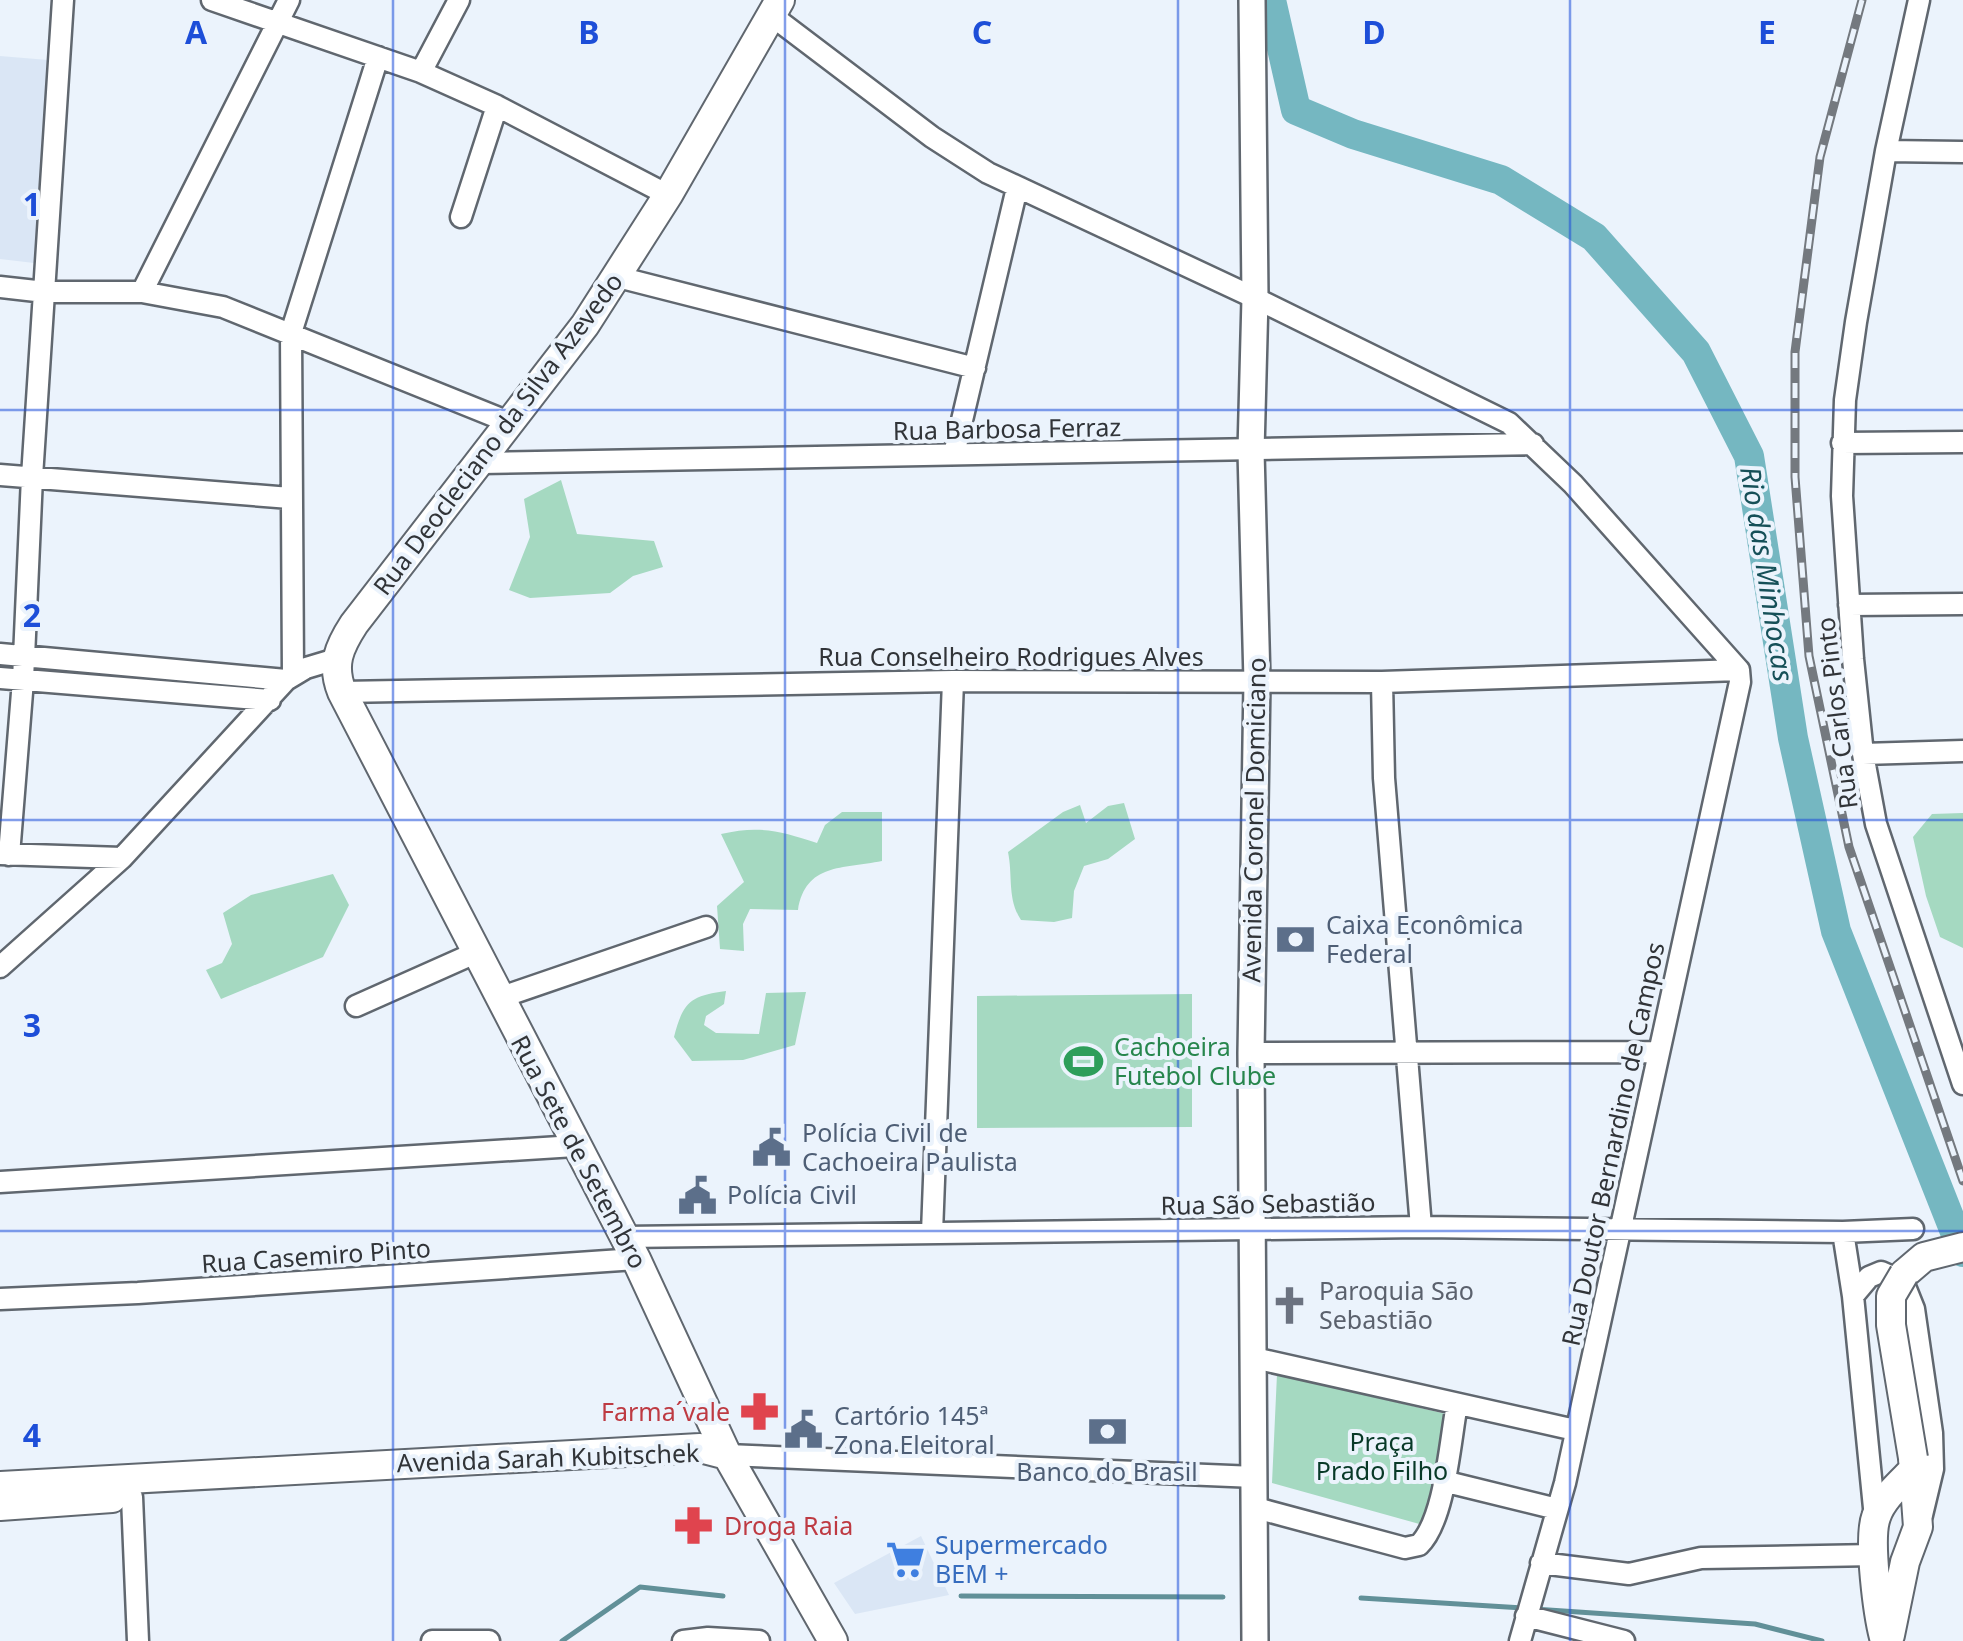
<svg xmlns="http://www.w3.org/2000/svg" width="1963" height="1641" viewBox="0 0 1963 1641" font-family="'Noto Sans',sans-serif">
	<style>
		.built { fill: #dae6f5 }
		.green { fill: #a5d9c1 }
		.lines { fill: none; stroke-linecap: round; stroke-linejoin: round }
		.stream { stroke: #619098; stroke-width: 5 }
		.river { stroke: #75b7c1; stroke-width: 30 }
		.minor-casing { stroke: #60676f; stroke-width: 25 }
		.tertiary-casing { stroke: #60676f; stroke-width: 30 }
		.secondary-casing { stroke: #60676f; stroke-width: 32 }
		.minor { stroke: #fff; stroke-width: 20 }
		.tertiary { stroke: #fff; stroke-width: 25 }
		.secondary { stroke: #fff; stroke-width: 28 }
		.rail-casing { stroke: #74797f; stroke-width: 9 }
		.rail { stroke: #ebf3fc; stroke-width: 5; stroke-dasharray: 15; stroke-linecap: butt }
		.secondary-bridge-casing { stroke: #60676f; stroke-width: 32; stroke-linecap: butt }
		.secondary-bridge { stroke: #fff; stroke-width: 28 }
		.grid { fill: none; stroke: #1d4ed8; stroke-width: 2.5; stroke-opacity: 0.55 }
		.labels { text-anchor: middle; stroke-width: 8; stroke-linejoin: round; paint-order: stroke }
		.street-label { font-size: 25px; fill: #313438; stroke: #ebf3fc }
		.service-label { font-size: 25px; fill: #4e5e75; stroke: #ebf3fc; text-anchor: start }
		.leisure-label { font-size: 25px; fill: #27864d; stroke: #ebf3fc; text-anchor: start }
		.worship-label { font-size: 25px; fill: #5b616d; stroke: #ebf3fc; text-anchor: start }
		.health-label { font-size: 25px; fill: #be3a42; stroke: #ebf3fc; text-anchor: end }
		.park-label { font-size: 25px; fill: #083928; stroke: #ebf3fc }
		.shop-label { font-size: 25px; fill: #366cbe; stroke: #ebf3fc; text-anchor: start }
		.water-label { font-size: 28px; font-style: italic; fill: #165058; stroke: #ebf3fc }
		.grid-label { font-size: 32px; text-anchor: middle; font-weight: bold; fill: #1d4ed8; stroke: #ebf3fc; stroke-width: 8; stroke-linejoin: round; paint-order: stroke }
	</style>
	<rect width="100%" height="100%" fill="#ebf3fc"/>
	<path class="built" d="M0 56 48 60 34 263 0 259Z
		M921 1536 949 1595 855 1614 834 1583Z"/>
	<path class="green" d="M561 480 577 534 654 541 663 567 633 576 610 593 530 598 509 590 530 537 524 499Z
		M1124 803 1135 839 1108 859 1084 866 1074 891 1072 918 1054 922 1021 920C1007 899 1013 876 1008 852L1063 812 1080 805 1086 823 1108 806Z
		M842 812H882V861C842 869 806 863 798 910L750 909 743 924 744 951 720 949 717 906 744 882 721 834C759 825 781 831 817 843L825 825Z
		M1963 813V948L1940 937 1926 896 1913 837 1932 814Z
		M333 874 349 905 323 957 221 999 206 970 222 963 232 944 223 913 251 895Z
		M726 991 724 1004 706 1016 704 1025 716 1033 759 1034 766 993 806 992 795 1045 743 1060 692 1061 674 1037C683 1002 690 996 726 991Z
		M1192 994V1127L977 1128V996Z
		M1277 1374 1446 1414 1438 1472 1423 1525 1272 1483Z"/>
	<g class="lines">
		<path class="stream" d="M961 1596 1223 1597
			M1361 1598 1523 1608
			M1534 1609 1755 1624 1822 1641
			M562 1641 640 1587 723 1596"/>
		<path class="river" d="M1271 0 1296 110 1353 134 1501 180 1594 237 1696 352 1749 456 1793 738 1836 931 1963 1252"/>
		<defs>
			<path id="minor" d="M212 0 421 72 497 106 668 195
				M1919 0 1886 151 1856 322 1845 400 1842 496 1853 659 1863 754 1876 824 1963 1084
				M771 15 932 137 988 173 1255 298 1509 423 1573 484 1739 670 1740 682 1565 1483 1520 1641
				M421 72 459 0
				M1886 151 1963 152
				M461 217 497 106
				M618 277 975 368
				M0 287 45 292H142L223 307 511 423
				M142 292 289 0
				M1842 443 1963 442
				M954 454 1017 188
				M481 463 1533 444
				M0 475 290 498
				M1849 605 1963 604
				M0 654 286 680
				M293 675 291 333 378 57
				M0 678 270 700
				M1382 682 1384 778 1421 1227
				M342 692 953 681 1382 682 1739 670
				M1863 754 1963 751
				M0 854 122 858
				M9 855 23 680 32 477 63 0
				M0 967 122 858 286 680 306 668 336 659
				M499 998 706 927
				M356 1006 475 953
				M1251 1053 1659 1052
				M0 1182 575 1146
				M1843 1232 1853 1296 1875 1518
				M932 1233 953 681
				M624 1237 1421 1227 1843 1232 1913 1229
				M1853 1296 1869 1277 1881 1272 1897 1279 1906 1289 1914 1309 1932 1433 1933 1469 1922 1515
				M0 1299 138 1293 636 1259
				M1254 1358 1575 1430
				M727 1455 1255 1477
				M1443 1481 1557 1509
				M132 1497 138 1641
				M1256 1508 1405 1548 1419 1545C1445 1520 1450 1441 1457 1404
				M1541 1563 1629 1574 1701 1558 1875 1555
				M1526 1616 1624 1641
				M432 1641H489
				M683 1641 708 1638 759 1641"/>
			<path id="tertiary" d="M1252 0 1255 298 1251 451 1257 681 1251 1053 1255 1641"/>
			<path id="secondary" d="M780 0 668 195 585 325 354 624C339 647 331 665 342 692L636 1259 727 1455 833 1641
				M1904 1274 1924 1257 1963 1247
				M0 1486 700 1448 727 1455
				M0 1506 112 1498
				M1890 1635 1905 1562 1918 1527 1913 1458
				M1885 1641C1878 1617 1868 1539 1876 1517 1882 1498 1902 1482 1915 1468"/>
		</defs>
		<use href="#minor" class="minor-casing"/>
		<use href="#tertiary" class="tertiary-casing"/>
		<use href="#secondary" class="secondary-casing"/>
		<use href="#minor" class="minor"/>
		<use href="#tertiary" class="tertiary"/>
		<use href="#secondary" class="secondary"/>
		<defs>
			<path id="rail" d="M1862 0 1820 157 1795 352V477L1809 656 1849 847 1963 1181"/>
		</defs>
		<use href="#rail" class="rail-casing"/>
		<use href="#rail" class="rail"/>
		<defs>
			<path id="secondary-bridge" d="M1904 1274 1891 1296V1325L1913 1458"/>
		</defs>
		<use href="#secondary-bridge" class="secondary-bridge-casing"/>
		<use href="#secondary-bridge" class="secondary-bridge"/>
	</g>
	<path class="grid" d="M393 0V1641M785 0V1641M1178 0V1641M1570 0V1641M0 410H1963M0 820H1963M0 1231H1963"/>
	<defs>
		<symbol id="bank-bare" viewBox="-9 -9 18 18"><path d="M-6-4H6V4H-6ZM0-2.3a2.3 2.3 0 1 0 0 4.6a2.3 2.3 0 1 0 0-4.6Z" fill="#5c6f8a" stroke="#ebf3fc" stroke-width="2.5" paint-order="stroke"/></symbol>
		<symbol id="stadium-bare" viewBox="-9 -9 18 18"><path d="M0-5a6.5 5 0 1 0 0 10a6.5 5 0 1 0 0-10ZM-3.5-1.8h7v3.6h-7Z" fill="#2e9e5b" stroke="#ebf3fc" stroke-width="2.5" paint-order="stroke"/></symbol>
		<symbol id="civic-bare" viewBox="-9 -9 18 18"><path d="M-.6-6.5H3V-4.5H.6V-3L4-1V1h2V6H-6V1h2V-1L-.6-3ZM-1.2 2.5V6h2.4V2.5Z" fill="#5c6f8a" stroke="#ebf3fc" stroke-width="2.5" paint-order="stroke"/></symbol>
		<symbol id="church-bare" viewBox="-9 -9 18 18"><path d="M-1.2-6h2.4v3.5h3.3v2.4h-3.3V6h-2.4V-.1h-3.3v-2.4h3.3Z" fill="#6b7280" stroke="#ebf3fc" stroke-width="2.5" paint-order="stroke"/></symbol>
		<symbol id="pharmacy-bare" viewBox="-9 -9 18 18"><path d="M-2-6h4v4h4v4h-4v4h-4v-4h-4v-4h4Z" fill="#e0444e" stroke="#ebf3fc" stroke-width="2.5" paint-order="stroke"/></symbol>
		<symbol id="supermarket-bare" viewBox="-9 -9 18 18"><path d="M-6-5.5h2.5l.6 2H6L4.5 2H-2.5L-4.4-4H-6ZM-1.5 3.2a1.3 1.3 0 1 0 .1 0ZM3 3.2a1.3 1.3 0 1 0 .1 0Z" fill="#3f7fe0" stroke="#ebf3fc" stroke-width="2.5" paint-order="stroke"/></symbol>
	</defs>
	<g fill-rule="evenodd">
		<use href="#bank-bare" x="1268" y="912" width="55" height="55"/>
		<use href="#stadium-bare" x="1056" y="1034" width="55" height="55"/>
		<use href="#civic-bare" x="744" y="1120" width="55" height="55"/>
		<use href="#civic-bare" x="670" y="1168" width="55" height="55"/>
		<use href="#church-bare" x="1262" y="1278" width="55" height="55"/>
		<use href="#pharmacy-bare" x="732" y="1384" width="55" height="55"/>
		<use href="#civic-bare" x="776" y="1402" width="55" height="55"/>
		<use href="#bank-bare" x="1080" y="1404" width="55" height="55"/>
		<use href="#pharmacy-bare" x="666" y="1498" width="55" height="55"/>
		<use href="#supermarket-bare" x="878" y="1532" width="55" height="55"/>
	</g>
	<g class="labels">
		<g class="street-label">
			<text transform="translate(1007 429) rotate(-1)" y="9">Rua Barbosa Ferraz</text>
			<text transform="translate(498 434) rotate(-53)" y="9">Rua Deocleciano da Silva Azevedo</text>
			<text x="1011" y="666">Rua Conselheiro Rodrigues Alves</text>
			<text transform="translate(1837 713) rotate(-97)" y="9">Rua Carlos Pinto</text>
			<text transform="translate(1254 820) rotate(-89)" y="9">Avenida Coronel Domiciano</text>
			<text transform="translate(1613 1144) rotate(-78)" y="9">Rua Doutor Bernardino de Campos</text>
			<text transform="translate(579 1152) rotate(62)" y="9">Rua Sete de Setembro</text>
			<text transform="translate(1268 1204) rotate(-1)" y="9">Rua São Sebastião</text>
			<text transform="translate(316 1256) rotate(-4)" y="9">Rua Casemiro Pinto</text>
			<text transform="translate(548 1458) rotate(-2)" y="9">Avenida Sarah Kubitschek</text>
		</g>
		<g class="service-label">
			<text x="1326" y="934">Caixa Econômica<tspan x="1326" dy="29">Federal</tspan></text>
			<text x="802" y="1142">Polícia Civil de<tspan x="802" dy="29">Cachoeira Paulista</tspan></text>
			<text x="727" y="1204">Polícia Civil</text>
			<text x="834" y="1425">Cartório 145ª<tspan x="834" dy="29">Zona Eleitoral</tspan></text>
			<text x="1107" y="1481" text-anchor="middle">Banco do Brasil</text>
		</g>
		<g class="leisure-label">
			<text x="1114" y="1056">Cachoeira<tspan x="1114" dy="29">Futebol Clube</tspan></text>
		</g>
		<g class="worship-label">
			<text x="1319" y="1300">Paroquia São<tspan x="1319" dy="29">Sebastião</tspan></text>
		</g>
		<g class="health-label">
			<text x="730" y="1421">Farma´vale</text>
			<text x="724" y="1535" text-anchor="start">Droga Raia</text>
		</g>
		<g class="park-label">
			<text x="1382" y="1451">Praça<tspan x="1382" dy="29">Prado Filho</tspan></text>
		</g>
		<g class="shop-label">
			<text x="935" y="1554">Supermercado<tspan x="935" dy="29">BEM +</tspan></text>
		</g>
		<g class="water-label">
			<text transform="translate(1767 574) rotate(81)" y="10">Rio das Minhocas</text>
		</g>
	</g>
	<g class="grid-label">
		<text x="196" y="44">A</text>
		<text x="589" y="44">B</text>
		<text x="982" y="44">C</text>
		<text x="1374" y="44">D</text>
		<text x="1767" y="44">E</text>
		<text x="32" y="216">1</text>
		<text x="32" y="627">2</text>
		<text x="32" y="1037">3</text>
		<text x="32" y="1447">4</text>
	</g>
</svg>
